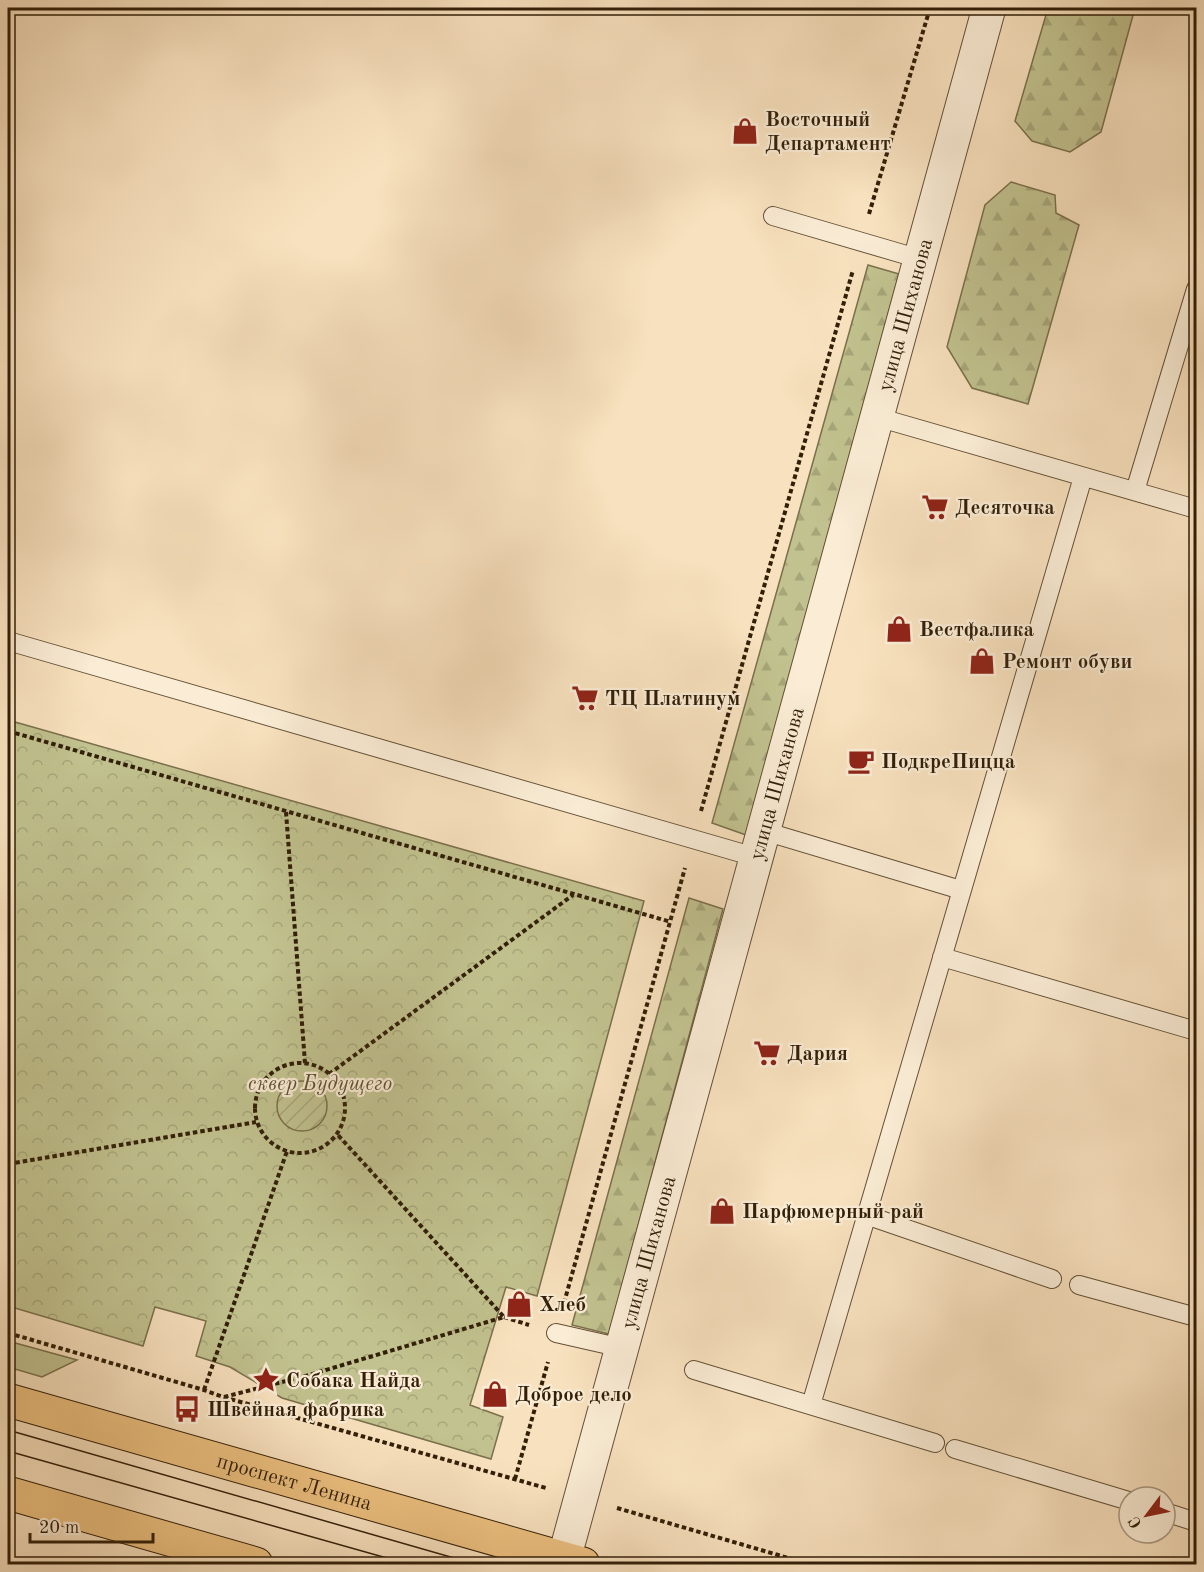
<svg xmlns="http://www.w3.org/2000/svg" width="1204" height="1572" viewBox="0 0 1204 1572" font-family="'Old Standard TT',serif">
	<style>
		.grass { fill: #c1c28f; stroke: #7a704c; stroke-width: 1.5 }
		.forest { fill: url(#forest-firs); stroke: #7a704c; stroke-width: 1.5 }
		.park { fill: url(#park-crowns); stroke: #7a704c; stroke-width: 1.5 }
		.garden { fill: url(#garden-furrows); stroke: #7a704c; stroke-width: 1.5 }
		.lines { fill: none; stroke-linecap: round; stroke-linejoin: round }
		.lane-casing { stroke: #645036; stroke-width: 20 }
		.street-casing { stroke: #645036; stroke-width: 35 }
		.highway-casing { stroke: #321f08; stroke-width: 35 }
		.path { stroke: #321f08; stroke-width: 4; stroke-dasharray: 4.5 3; stroke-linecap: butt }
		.lane { stroke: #faecd5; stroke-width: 18 }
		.street { stroke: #faecd5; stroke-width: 33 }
		.highway { stroke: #ecc07f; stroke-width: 33 }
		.tram { stroke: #321f08; stroke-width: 1.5 }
		.labels { text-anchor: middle; stroke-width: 4.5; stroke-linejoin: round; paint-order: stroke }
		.poi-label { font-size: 21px; font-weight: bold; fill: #321f08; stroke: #faecd5; text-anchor: start }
		.street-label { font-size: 21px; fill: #321f08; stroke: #faecd5 }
		.park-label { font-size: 21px; font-style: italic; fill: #5d5030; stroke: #faecd5 }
	</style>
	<defs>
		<pattern id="forest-firs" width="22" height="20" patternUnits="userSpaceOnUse" patternTransform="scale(1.5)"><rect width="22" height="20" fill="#c1c28f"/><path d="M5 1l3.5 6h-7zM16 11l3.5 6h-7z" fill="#a6a67a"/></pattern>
		<pattern id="park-crowns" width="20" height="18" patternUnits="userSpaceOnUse" patternTransform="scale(1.5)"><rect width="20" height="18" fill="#c1c28f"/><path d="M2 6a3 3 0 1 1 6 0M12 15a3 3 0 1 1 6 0" fill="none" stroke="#a6a67a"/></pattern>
		<pattern id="garden-furrows" width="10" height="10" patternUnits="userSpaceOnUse" patternTransform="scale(1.5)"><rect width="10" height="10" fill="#c1c28f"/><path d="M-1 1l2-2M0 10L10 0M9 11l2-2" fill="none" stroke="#a6a67a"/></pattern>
	</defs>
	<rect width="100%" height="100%" fill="#f8e1be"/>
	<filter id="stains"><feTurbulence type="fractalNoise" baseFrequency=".00333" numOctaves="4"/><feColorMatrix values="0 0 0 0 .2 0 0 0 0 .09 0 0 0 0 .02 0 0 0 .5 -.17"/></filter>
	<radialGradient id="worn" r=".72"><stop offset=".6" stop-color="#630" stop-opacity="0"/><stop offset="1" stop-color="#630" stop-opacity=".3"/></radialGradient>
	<path class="grass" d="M8 1341 77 1360 42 1377 8 1367Z"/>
	<path class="forest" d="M1048 8H1135L1101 132 1070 152 1032 141 1015 121Z
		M1011 182 1055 195 1056 213 1079 225 1028 404 972 388 947 347 985 205Z
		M868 265 899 274 746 835 712 823Z
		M689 898 723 909 609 1334 572 1325Z"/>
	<path class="park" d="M8 720 644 901 537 1296 506 1287 470 1405 503 1417 491 1459 282 1398 230 1367 196 1356 206 1321 155 1307 143 1346 8 1306Z"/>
	<path class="garden" d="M277 1106a25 25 0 1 1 50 0a25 25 0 1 1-50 0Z"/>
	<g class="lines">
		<defs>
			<path id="lane" d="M773 216 920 259
				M877 417 1196 509
				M1135 491 1196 289
				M8 641 755 857
				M764 831 961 890
				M942 957 1196 1031
				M866 1215 1052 1279
				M1079 1285 1196 1317
				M556 1333 622 1348
				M694 1370 935 1443
				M811 1405 1083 477
				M955 1449 1129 1501
				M1165 1512 1196 1522"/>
			<g id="street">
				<path id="s1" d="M564 1559 989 8"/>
			</g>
			<g id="highway">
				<path id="s2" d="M8 1400 583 1564"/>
				<path d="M8 1493 256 1564"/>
			</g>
		</defs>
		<use href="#lane" class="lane-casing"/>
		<use href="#street" class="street-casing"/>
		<use href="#highway" class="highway-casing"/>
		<path class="path" d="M869 214 930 8
			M8 731 671 922
			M701 811 853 270
			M286 812 305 1063
			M255 1108a45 45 0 1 1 90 0a45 45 0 1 1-90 0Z
			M329 1074 573 895
			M8 1164 256 1122
			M564 1303 685 868
			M504 1317 529 1325
			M8 1333 204 1390 223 1397 546 1488
			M204 1390 287 1151
			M224 1397 309 1375 504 1317 337 1134
			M515 1479 548 1362
			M617 1508 809 1564"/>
		<use href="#lane" class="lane"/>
		<use href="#street" class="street"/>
		<use href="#highway" class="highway"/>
		<path class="tram" d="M8 1430 475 1564
			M8 1451 408 1564"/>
	</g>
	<defs>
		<symbol id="shop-bare" viewBox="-9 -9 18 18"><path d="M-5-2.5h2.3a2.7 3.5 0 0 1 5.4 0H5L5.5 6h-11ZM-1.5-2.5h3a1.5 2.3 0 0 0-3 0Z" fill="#8f2418" stroke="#faecd5" stroke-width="2.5" paint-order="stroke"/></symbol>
		<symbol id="supermarket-bare" viewBox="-9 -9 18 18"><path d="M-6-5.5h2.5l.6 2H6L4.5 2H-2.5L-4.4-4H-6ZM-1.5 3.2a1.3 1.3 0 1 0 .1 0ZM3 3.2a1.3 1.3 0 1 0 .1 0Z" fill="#8f2418" stroke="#faecd5" stroke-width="2.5" paint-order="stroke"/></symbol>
		<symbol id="cafe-bare" viewBox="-9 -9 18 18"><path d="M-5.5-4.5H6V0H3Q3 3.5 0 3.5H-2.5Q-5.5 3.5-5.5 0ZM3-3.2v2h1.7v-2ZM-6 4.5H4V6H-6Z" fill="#8f2418" stroke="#faecd5" stroke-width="2.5" paint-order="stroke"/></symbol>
		<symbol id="sight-bare" viewBox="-9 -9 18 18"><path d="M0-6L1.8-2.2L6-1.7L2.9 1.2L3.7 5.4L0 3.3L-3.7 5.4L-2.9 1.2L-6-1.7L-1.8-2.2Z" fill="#8f2418" stroke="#faecd5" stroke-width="2.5" paint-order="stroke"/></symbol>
		<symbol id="bus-bare" viewBox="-9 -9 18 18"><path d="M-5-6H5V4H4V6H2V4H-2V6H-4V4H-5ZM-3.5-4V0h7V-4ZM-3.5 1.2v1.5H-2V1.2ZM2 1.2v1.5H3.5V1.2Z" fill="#8f2418" stroke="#faecd5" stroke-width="2.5" paint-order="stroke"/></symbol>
	</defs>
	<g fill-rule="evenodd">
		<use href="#shop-bare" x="726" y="112" width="38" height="38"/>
		<use href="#supermarket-bare" x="916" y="488" width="38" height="38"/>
		<use href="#shop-bare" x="880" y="610" width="38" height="38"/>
		<use href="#shop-bare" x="963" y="642" width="38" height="38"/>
		<use href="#supermarket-bare" x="566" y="679" width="38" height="38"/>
		<use href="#cafe-bare" x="842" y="742" width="38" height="38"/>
		<use href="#supermarket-bare" x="748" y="1034" width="38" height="38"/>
		<use href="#shop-bare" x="703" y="1192" width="38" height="38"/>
		<use href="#shop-bare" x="500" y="1285" width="38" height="38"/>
		<use href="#sight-bare" x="247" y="1361" width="38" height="38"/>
		<use href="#shop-bare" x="476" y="1375" width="38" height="38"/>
		<use href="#bus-bare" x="168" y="1390" width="38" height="38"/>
	</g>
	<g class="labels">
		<g class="poi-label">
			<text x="765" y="126">Восточный<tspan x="765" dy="24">Департамент</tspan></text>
			<text x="955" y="514">Десяточка</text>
			<text x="919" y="636">Вестфалика</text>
			<text x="1002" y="668">Ремонт обуви</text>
			<text x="605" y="705">ТЦ Платинум</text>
			<text x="881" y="768">ПодкреПицца</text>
			<text x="787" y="1060">Дария</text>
			<text x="742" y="1218">Парфюмерный рай</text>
			<text x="539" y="1311">Хлеб</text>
			<text x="286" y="1387">Собака Найда</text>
			<text x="515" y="1401">Доброе дело</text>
			<text x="207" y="1416">Швейная фабрика</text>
		</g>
		<g class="street-label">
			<text dy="7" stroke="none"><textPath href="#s1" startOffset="1290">улица Шиханова</textPath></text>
			<text dy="7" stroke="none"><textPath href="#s1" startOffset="804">улица Шиханова</textPath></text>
			<text dy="7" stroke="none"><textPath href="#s1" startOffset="318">улица Шиханова</textPath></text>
			<text dy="7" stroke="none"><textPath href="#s2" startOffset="298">проспект Ленина</textPath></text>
		</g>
		<g class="park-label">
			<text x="320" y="1090">сквер Будущего</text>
		</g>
	</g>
	<rect width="1204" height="1572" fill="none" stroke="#f8e1be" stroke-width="30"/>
	<rect x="9" y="9" width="1186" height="1554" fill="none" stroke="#321f08" stroke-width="3"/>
	<rect x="15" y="15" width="1174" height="1542" fill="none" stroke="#321f08" stroke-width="1.5"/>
	<g transform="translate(1147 1515) rotate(238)"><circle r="28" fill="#faecd5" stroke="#aa9a83" stroke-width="1.5"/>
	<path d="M0-4.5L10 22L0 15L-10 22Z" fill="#8f2418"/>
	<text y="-9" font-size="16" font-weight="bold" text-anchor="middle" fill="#321f08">С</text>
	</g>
	<path d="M30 1533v9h123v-9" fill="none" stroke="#321f08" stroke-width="3"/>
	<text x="39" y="1533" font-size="18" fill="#321f08" stroke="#faecd5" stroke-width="4.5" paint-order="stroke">20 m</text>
	<rect width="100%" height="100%" filter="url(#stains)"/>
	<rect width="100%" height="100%" fill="url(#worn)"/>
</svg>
